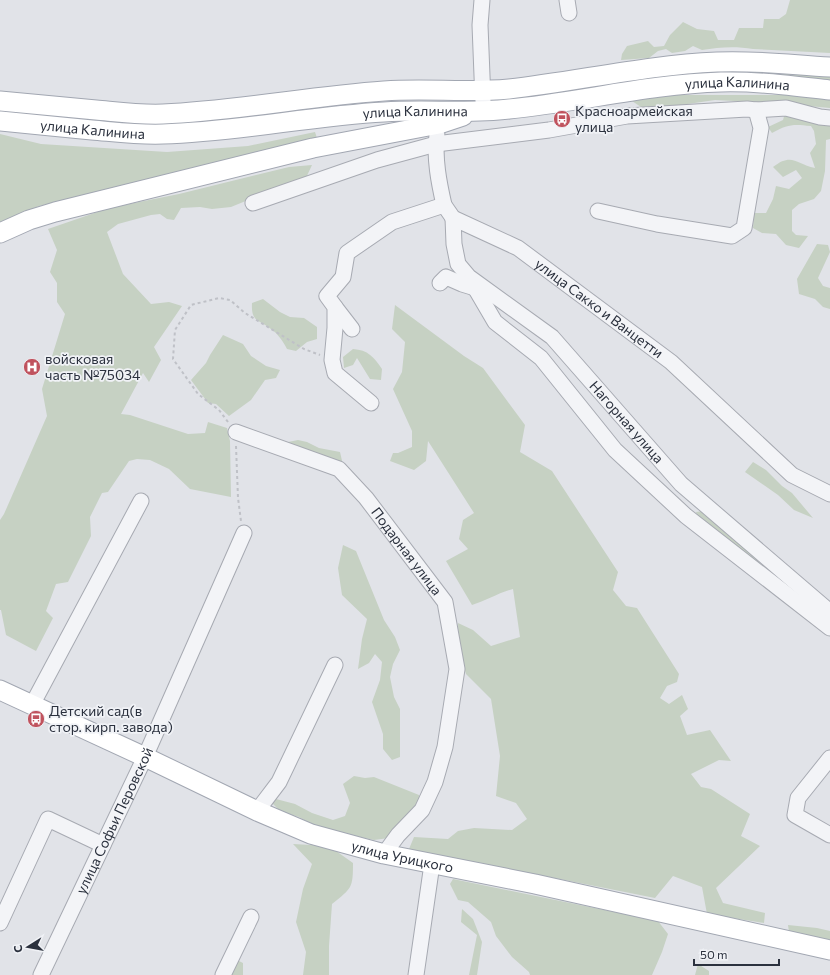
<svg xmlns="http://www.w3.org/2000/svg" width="830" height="975" viewBox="0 0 830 975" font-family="Commissioner,sans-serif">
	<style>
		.green { fill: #c6d1c3 }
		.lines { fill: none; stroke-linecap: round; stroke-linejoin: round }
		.minor-casing { stroke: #a7aab2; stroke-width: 17 }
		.major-casing { stroke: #a2a7b2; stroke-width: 21 }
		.path { stroke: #bfc1c7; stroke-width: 2; stroke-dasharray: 3 3; stroke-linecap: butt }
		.minor { stroke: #f3f4f7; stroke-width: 15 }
		.major { stroke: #fff; stroke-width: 19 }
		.labels { text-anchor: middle; stroke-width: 3.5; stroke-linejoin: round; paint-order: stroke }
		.street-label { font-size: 14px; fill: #2b313e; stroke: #f0f2f6 }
		.poi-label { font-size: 14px; fill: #2b313e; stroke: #f0f2f6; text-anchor: start }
	</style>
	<rect width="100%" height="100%" fill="#e1e3e8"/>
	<path class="green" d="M790 0H830V53L753 49C736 46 719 47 702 50L693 46 685 51 672 53 666 49 658 51 649 58 621 60 622 54 627 46 648 41 654 47 664 46 670 35 683 22 697 29 714 31 718 40H734L739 28H763L764 19H779L786 14Z
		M717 69 830 75V80L812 79 524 99 490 102 488 99Z
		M671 95H797L830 99V108L776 103 715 100 674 106 641 107 632 101Z
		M785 113 830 125V139L826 140 825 171 821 191 814 199 799 204 792 210V231L796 235 808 236 799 248 786 245 776 234 762 233 753 228 754 213H766L773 199 776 186 789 189 802 178 796 170 783 177 773 167C792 152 796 164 815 168L810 153 816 144 814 131 811 126C793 124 788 124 772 133L768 127 783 120Z
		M315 132 317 138 298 144 39 206 0 222V134L41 144 167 152 248 146Z
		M312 165 305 180 289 183 231 207 212 209 200 207 181 208 174 220 167 219 160 214 151 215 118 224 107 232 123 274 151 304 169 302 182 306 154 347 161 360 149 382 143 373 121 414 130 415 188 434 205 433 208 422 227 428 230 441 231 497 190 489 169 469 150 460 137 459 129 461 108 492 102 493 90 517 91 536 68 582 56 584 46 611 53 618 36 651 6 635 1 610H0V520L4 514 47 416 42 389 65 314 57 302V283L50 272 57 250 48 229 109 208 179 194 289 167Z
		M817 244 828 245 830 252 818 278 823 286 830 288V309L823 307 815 299 799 294 797 279Z
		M263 299 280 312 290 317 304 318 317 327V339L307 342 296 351 287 349C283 341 278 334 271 329 258 319 251 322 252 303Z
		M395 305 464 356 483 368 525 425 520 452 552 471 618 572 613 590 626 606 637 608 679 674 677 682 667 686 660 698 669 704 682 695 688 709 680 716 687 735 710 730 731 761 719 760 691 774 701 787 711 789 750 814 741 836 760 846 716 888 723 903 765 913 764 923 707 914 702 887 673 876 655 898 409 849 414 837 448 839 458 831 474 828 512 830 527 819 516 803 496 796 500 756 491 699 466 674 459 652 458 623 473 630 491 646 520 637 513 589C498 593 486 601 472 605L446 561 468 549 459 539 463 520 474 513 428 441 426 461 414 470 390 461 393 453H398L412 447V431L393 389 402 372 405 342 392 329Z
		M223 335 243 344 251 356 266 366 280 370 276 378 265 380 251 400 229 416 216 404 208 403 191 380 206 363 210 355Z
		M353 349C368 350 374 357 382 369L381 380 370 379 357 358 353 365 344 368 343 357Z
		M298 440 307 442 319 448 340 452 343 465 290 447 288 442Z
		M753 462 766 470 782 486 792 493 813 518 794 510 778 495 745 472Z
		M704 511 757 556 761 565 758 568 698 518 696 512Z
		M343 545 356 551 384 620 395 637 400 650 393 664 390 677 394 697 400 709V757L392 760 383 749V734L372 702 380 680 382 662 375 654 369 663 358 669 362 639 367 619 342 595 338 568Z
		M354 776 365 778 374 777 419 795 420 803 389 838 374 840 318 828 299 817 280 811 272 803 252 801 261 797 276 799 295 804 312 813 333 820 345 816 350 803 343 784Z
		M293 844 329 846 353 863C353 888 352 888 332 904L329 946V975H303L306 952 296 922 303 889 312 864Z
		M453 879 658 921 668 934 662 952 652 975H530L529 972 512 957 496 936 491 922 468 902 458 900 450 884Z
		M462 909 473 919 482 942 477 975H469L477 935 461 922Z
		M788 925 817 928 830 931V942L789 932Z
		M237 960 243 963V975H229Z
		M698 964 709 971V975H695Z"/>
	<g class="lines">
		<defs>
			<g id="minor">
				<path d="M482 0 480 25 483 101"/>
				<path d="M567 0 569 13"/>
				<path d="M756 110 786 108 820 117 830 118"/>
				<path d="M437 135C434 158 439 183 444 205"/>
				<path d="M253 203 377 160 436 144 549 130 627 116 747 109 756 110 761 128 744 228 732 236 657 224 598 211"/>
				<path id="s1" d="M453 218 454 244 458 264 469 277 552 337 681 484 830 612"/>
				<path d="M471 281 495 322 541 358 615 450 686 516 830 628"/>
				<path d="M440 283 446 277 462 284 475 288"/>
				<path d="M335 307 352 329"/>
				<path id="s2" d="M371 403 335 373 332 360 335 328V307L327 296 343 277 347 253 392 222 444 205 453 218 518 248 671 362 792 475 830 494"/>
				<path id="s3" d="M236 432 339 469 366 498 445 602 457 669 445 747 435 782 422 810 398 835 384 854"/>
				<path d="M32 705 141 501"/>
				<path d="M830 758 798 798 795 815 830 835"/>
				<path d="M257 811 279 782 335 665"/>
				<path d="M0 923 48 819 103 845"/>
				<path id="s4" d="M41 975 145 757 244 533"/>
				<path d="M223 975 251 917"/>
				<path d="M416 975 432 864"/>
			</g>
			<g id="major">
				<path d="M0 101C32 104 64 107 96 110 118 112 140 115 163 114 237 111 310 96 384 91 426 88 468 93 509 89 579 81 647 65 717 62 755 60 793 65 830 67"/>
				<path id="s5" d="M0 121C31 124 61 127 92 130 116 132 139 135 163 134 237 132 310 116 384 112 426 109 468 114 509 109 580 102 650 84 721 82 758 81 794 86 830 90"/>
				<path d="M0 233 29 220 55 212 313 148 439 124 463 116"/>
				<path id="s6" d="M0 690 145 757 257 811 311 834 384 854 535 884 830 950"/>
			</g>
		</defs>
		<use href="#minor" class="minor-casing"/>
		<use href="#major" class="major-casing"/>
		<path class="path" d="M228 422 219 410 198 394 173 359 175 330 191 305 219 298 230 300 245 313 304 349 320 355
			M236 446 238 498 241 521"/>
		<use href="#minor" class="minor"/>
		<use href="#major" class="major"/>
	</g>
	<defs>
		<symbol id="bus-disc" viewBox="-11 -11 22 22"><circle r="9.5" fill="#c0535e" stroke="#f0f2f6"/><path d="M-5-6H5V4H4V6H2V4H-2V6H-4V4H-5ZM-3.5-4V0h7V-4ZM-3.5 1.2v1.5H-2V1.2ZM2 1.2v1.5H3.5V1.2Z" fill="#fff"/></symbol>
		<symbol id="hospital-disc" viewBox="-11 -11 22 22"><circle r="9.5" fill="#c0535e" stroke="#f0f2f6"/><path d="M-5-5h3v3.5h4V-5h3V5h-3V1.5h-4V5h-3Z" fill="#fff"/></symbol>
	</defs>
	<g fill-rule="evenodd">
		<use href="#bus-disc" x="552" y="109" width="20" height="20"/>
		<use href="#hospital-disc" x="22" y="357" width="20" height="20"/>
		<use href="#bus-disc" x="26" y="709" width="20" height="20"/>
	</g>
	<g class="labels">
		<g class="street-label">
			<text dy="5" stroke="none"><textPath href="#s5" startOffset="741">улица Калинина</textPath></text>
			<text dy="5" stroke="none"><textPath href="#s5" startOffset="417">улица Калинина</textPath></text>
			<text dy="5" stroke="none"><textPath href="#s5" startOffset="93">улица Калинина</textPath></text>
			<text dy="5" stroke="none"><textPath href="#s2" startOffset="474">улица Сакко и Ванцетти</textPath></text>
			<text dy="5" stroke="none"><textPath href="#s1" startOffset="279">Нагорная улица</textPath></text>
			<text dy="5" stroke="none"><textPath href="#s3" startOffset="216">Подарная улица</textPath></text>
			<text dy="5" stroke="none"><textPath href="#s4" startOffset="171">улица Софьи Перовской</textPath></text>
			<text dy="5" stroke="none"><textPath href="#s6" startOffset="437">улица Урицкого</textPath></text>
		</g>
		<g class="poi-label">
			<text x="575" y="116">Красноармейская<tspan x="575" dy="16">улица</tspan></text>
			<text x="45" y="364">войсковая<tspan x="45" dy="16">часть №75034</tspan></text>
			<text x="49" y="716">Детский сад(в<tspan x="49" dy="16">стор. кирп. завода)</tspan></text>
		</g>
	</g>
	<g transform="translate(28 947) rotate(259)" stroke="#f0f2f6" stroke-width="3" paint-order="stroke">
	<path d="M0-3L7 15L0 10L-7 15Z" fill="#2b313e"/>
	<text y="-6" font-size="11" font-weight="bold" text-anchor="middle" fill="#2b313e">С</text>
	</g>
	<path d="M694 959v6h85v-6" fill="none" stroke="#2b313e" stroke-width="2"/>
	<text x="700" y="959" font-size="12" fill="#2b313e" stroke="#f0f2f6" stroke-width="3" paint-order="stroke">50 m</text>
</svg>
